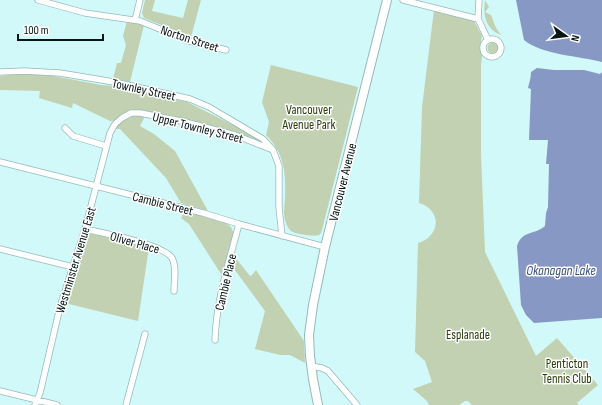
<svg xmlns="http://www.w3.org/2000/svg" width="602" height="405" viewBox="0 0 602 405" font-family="'Sofia Sans Condensed',sans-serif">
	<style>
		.green { fill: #c1d1b1 }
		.water { fill: #8698c3 }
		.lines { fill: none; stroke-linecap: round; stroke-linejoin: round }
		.street-casing { stroke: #95babb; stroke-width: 7 }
		.secondary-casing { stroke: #95babb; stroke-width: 10 }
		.street { stroke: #fff; stroke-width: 5.5 }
		.secondary { stroke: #fff; stroke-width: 8 }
		.labels { text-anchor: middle; stroke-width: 3; stroke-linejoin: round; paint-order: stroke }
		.street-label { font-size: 13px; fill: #071516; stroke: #fff }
		.park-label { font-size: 13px; fill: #2a3d0b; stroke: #fff }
		.water-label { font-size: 14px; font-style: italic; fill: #3b5189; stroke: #fff }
	</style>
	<rect width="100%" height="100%" fill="#d2f9f9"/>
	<path class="green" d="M145 0H155L152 11 183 18 188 0H201L191 37 144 18 142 13Z
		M485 0 489 7 485 12 491 15 496 28 501 35C485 29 483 15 485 0Z
		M434 10 474 21 482 36 480 48 482 56 481 65V155L485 252 536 356 557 338 598 385 577 403 579 405H472L468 401H465L459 405H429L427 401 413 389 432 382 425 361 415 352 418 243C422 242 426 240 429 237 442 225 435 207 419 203L422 107Z
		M127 21 144 25 130 82 113 79 117 63H121L126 45 123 36Z
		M487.5 48a5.5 5.5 0 1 1 11 0a5.5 5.5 0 1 1-11 0Z
		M271 65 358 87 322 230C321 232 321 234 319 235 315 237 295 234 291 231 289 229 287 226 286 223 283 215 284 207 285 199 286 174 285 154 266 135L269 122 262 102Z
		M16 74 48 75 101 85 116 86 187 102 259 138 264 142 263 144 250 138 129 112 113 121H110L73 103 72 108 39 98 40 91 0 90V76Z
		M136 115 145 116 140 126 154 134 175 151 208 211 181 203 166 178 120 129H116L114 131C119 122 126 117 136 115Z
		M185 211 226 223 231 227 234 234 223 277 189 224 181 218Z
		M90 234H96L149 247 138 321 65 303 87 236Z
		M235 257 250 276 252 275 256 270 304 341 305 363 290 355H280L255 349 265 311 232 266Z"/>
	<path class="water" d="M516 0H602V62C580 56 542 55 524 40Z
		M537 68 554 70H584L600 74 602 72V318L534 323 526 315 521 305 517 246C522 230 535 235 545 226L546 213 548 207 549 164H546L548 140H529L531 89 528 88C529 83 531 78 531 72Z"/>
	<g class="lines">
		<defs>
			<path id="street" d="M38 0 85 13 140 21 189 41 226 50
				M403 0 478 19
				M479 0 478 19 488 40
				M135 20 140 0
				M483 48a9 9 0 1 1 18 0a9 9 0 1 1-18 0Z
				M0 72 24 71 60 73 114 82 190 99 209 107 263 139 273 150 279 166V208L282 236
				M65 128 73 136 106 146
				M0 162 203 213 239 224 325 247
				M85 229C103 233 163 244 172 258 177 267 174 281 174 291
				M0 249 73 267
				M215 340C216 301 229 262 239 224
				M311 366 322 368 328 371 357 405
				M0 391 57 405
				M35 405 40 393 60 307 85 229 110 133 115 124 122 118 131 113H140L181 121 235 135 273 150
				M126 405 145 334"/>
			<path id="secondary" d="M318 405 313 379 310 356 309 335 313 305 325 247 387 0"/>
		</defs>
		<use href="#street" class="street-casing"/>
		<use href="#secondary" class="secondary-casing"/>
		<use href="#street" class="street"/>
		<use href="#secondary" class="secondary"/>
	</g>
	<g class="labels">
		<g class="street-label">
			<text transform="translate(190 38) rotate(18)" y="5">Norton Street</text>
			<text transform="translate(144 89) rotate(12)" y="5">Townley Street</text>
			<text transform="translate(198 127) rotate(14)" y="5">Upper Townley Street</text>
			<text transform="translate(342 182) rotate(-76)" y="5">Vancouver Avenue</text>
			<text transform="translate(163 203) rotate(14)" y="5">Cambie Street</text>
			<text transform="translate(135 242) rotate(16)" y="5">Oliver Place</text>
			<text transform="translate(75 260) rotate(-73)" y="5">Westminster Avenue East</text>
			<text transform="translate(225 282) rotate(-77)" y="5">Cambie Place</text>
		</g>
		<g class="park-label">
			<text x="309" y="114">Vancouver<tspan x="309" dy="15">Avenue Park</tspan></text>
			<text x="468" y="339">Esplanade</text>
			<text x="567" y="368">Penticton<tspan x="567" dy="15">Tennis Club</tspan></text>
		</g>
		<g class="water-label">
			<text x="561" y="275">Okanagan Lake</text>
		</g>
	</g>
	<g transform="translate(566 36) rotate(104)" stroke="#ffffff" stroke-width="3" paint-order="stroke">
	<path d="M0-3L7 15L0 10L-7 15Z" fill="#071516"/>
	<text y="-6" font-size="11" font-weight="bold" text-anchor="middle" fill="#071516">N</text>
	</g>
	<path d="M18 34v6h85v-6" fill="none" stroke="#071516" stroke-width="2"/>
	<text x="24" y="34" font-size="12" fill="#071516" stroke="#ffffff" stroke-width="3" paint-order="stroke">100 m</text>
</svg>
